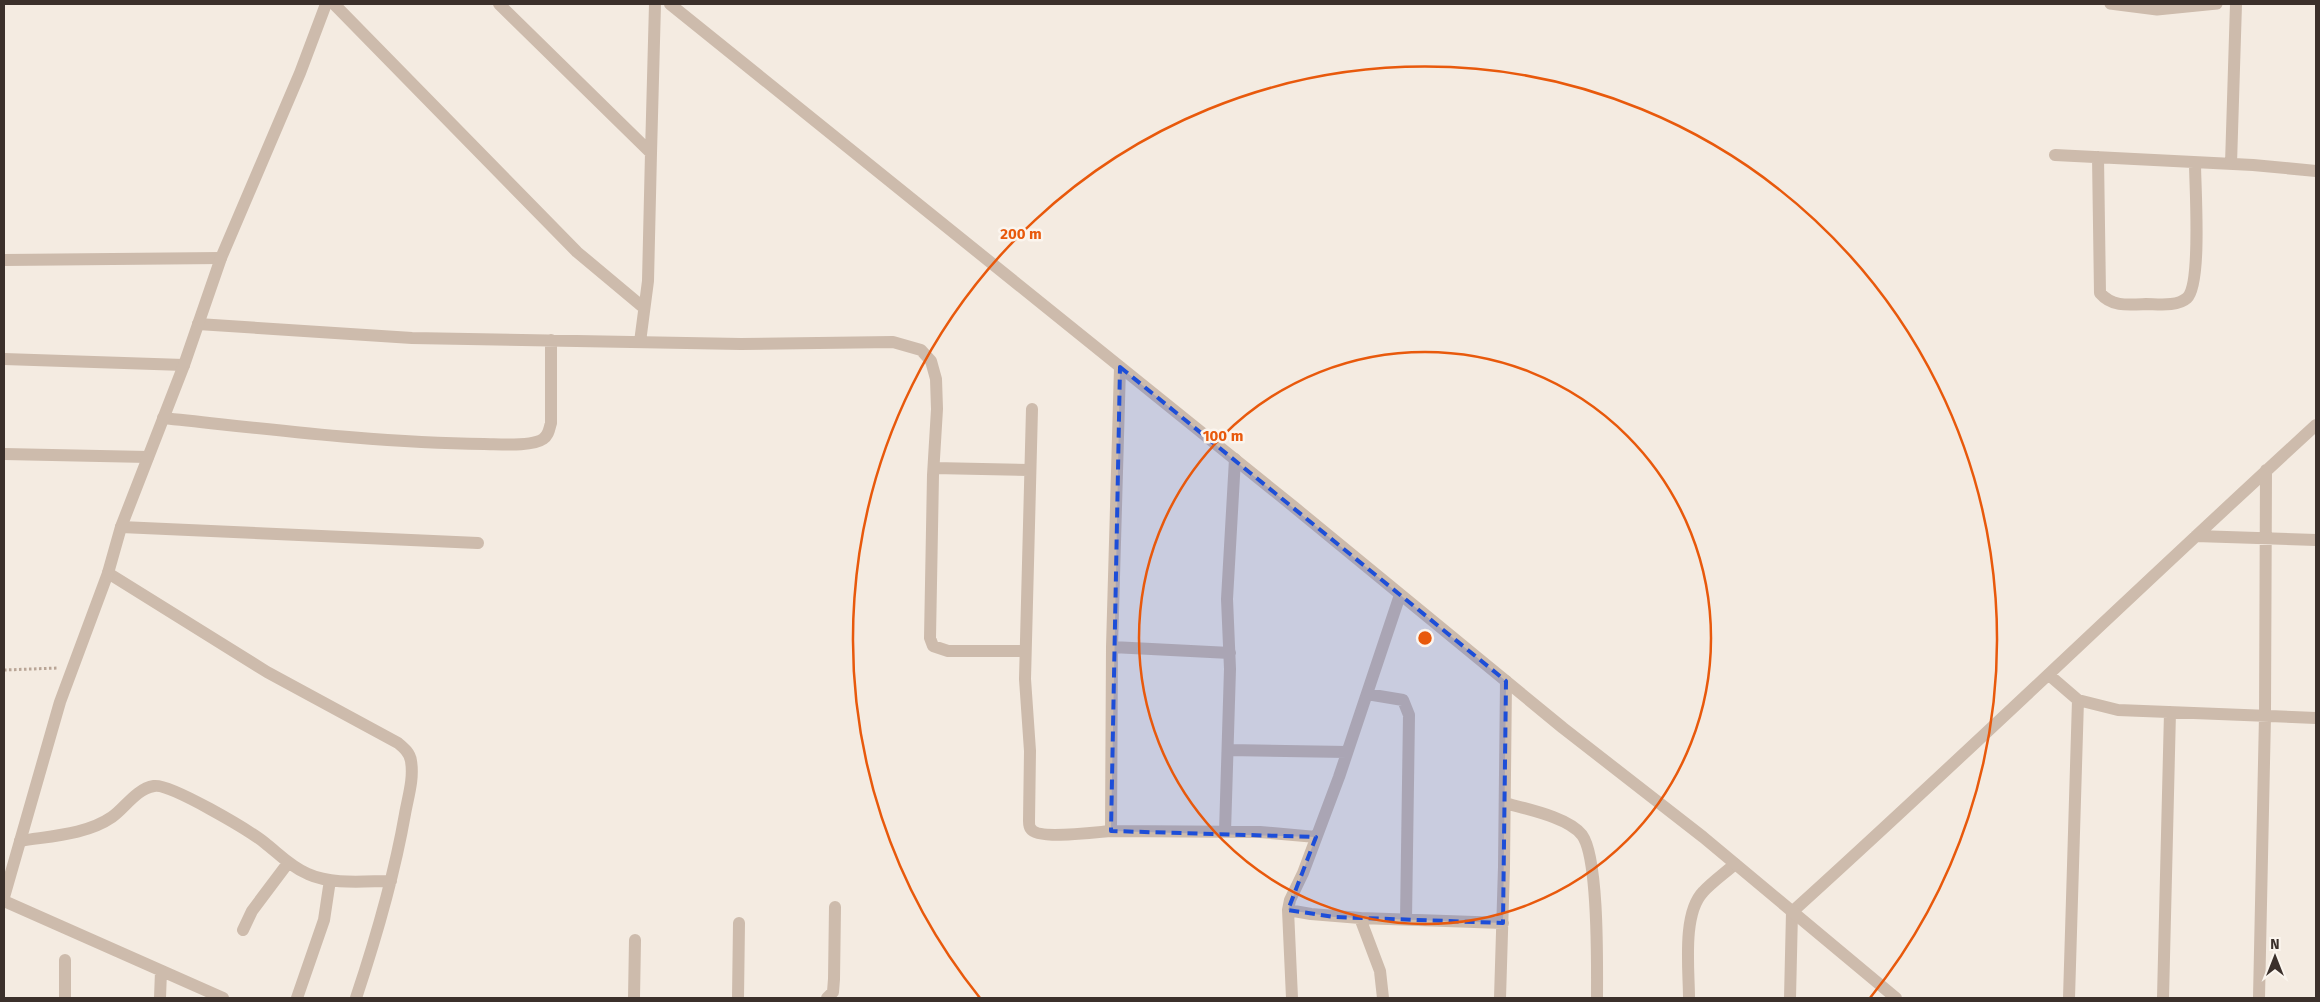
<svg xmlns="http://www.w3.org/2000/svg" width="2320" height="1002" viewBox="0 0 2320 1002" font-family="'Fira Sans',sans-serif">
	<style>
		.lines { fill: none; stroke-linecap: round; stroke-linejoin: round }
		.path { stroke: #b9a596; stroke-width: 3; stroke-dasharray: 2.5 2.5; stroke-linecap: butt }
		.service { stroke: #cdbbac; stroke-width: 11 }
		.minor { stroke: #cdbbac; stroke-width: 12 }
		.tertiary { stroke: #cdbbac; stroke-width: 12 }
		.marked { fill: #1d4ed8; fill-opacity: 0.2; stroke: #1d4ed8; stroke-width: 4; stroke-dasharray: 10 6; stroke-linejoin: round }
		.ring { fill: none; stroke: #e8590c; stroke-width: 2.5 }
		.centre { fill: #e8590c; stroke: #fbf5ee; stroke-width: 2.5 }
		.ring-label { font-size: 15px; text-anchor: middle; font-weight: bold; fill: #e8590c; stroke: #fbf5ee; stroke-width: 5; stroke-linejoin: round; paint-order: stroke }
	</style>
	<rect width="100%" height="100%" fill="#f4ebe1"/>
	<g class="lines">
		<path class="path" d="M4 670 58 668"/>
		<path class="service" d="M2110 4 2157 10 2217 4"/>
		<path class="minor" d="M334 4 577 252 644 308
			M499 4 651 153 648 281 640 342
			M651 153 655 4
			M2055 155 2253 165 2316 171
			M2098 157 2100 293C2112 307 2128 305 2146 304 2157 304 2177 307 2187 298 2202 284 2195 187 2195 163
			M2231 164 2236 4
			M4 260 221 258
			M198 324 412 338 741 344 893 342 921 350 931 361 936 379 937 409 933 475 930 638 933 646 948 651H1025
			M4 359 184 365
			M1120 367 1112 647 1111 831 1260 832 1316 837
			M1032 409 1025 679 1030 751 1029 821C1029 824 1029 827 1031 829 1038 840 1097 832 1111 831
			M163 418C269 429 376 443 484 444 498 444 532 447 543 439 549 435 549 429 551 423V340
			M4 454 148 457
			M934 468 1029 470
			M121 527 478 543
			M2196 536 2316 540
			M108 573 267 672 398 743C404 748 410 753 411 761 414 779 408 797 405 814 394 877 376 938 356 998
			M1112 647 1230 653
			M2049 675 2078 700 2118 710 2316 718
			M1367 694 1403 700 1409 715 1406 920
			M1228 750 1347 752
			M1505 803C1526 809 1568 817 1582 835 1599 858 1597 967 1597 998
			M1225 832 1230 669 1227 599 1235 459
			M20 841C49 836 86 835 112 817 125 808 136 789 154 786 170 783 250 831 265 843 279 854 291 867 308 874 332 885 365 881 391 881
			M4 901 223 998
			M1288 910 1292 998
			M1360 918 1503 923
			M243 930 252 911 288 863
			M65 998V960
			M160 998 161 971
			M297 998 324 920 330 880
			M634 998 635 940
			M738 998 739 923
			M827 998 833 992 834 979 835 907
			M1383 998 1380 971 1360 918 1311 914 1288 910 1290 900 1303 873 1339 777 1400 595
			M1500 998 1504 867 1506 681
			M1689 998C1689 970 1682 914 1703 892 1712 882 1725 873 1735 864
			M1790 998 1792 912C1969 752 2140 586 2316 425
			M2069 998 2078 700
			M2163 998 2170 712
			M2259 998 2265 716 2266 470"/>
		<path class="tertiary" d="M670 4 1294 507 1563 728 1703 837 1896 998
			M4 897 60 702 108 573 121 527 184 365 221 258 300 73 326 4"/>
	</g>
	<path class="marked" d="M1120 367 1506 681 1503 923 1334 917 1288 910 1316 837 1111 831Z"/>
	<g class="ring">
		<circle cx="1425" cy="638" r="286"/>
		<path d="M980 998A572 572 0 1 1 1870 998"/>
	</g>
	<circle cx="1425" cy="638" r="8" class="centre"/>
	<g class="ring-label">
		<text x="1021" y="239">200 m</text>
		<text x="1223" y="441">100 m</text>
	</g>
	<rect width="2320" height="1002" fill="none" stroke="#3b302b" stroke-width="10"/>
	<g transform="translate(2275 957)" stroke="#fbf5ee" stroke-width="4" paint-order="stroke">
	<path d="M0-4L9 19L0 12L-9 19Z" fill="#3b302b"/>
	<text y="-8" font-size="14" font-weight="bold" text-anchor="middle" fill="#3b302b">N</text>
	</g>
</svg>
